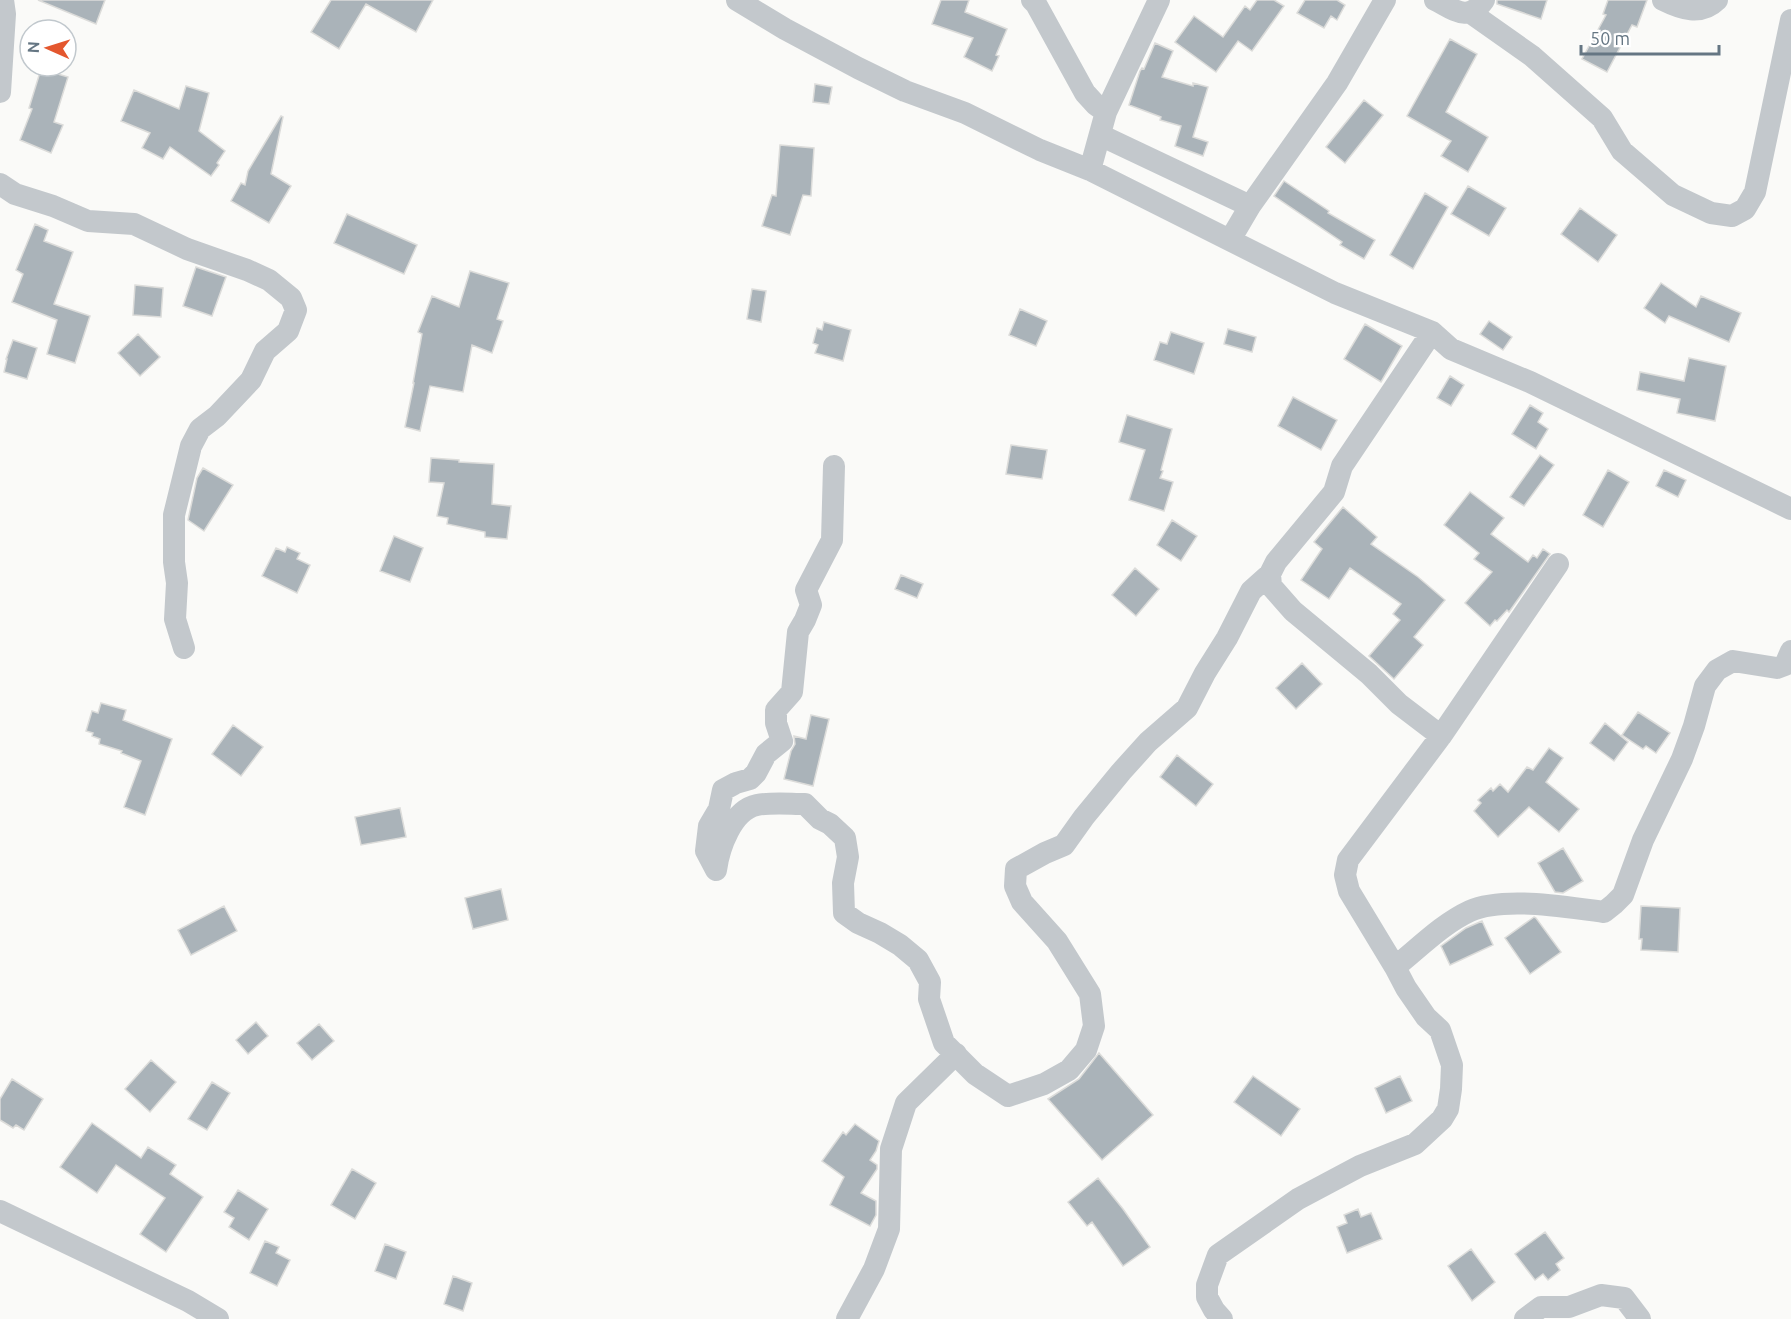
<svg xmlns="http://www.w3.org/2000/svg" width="1791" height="1319" viewBox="0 0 1791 1319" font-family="Ubuntu,sans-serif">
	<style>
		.building { fill: #aab3b9; stroke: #dcdcda; stroke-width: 1.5 }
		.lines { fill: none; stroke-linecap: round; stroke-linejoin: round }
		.minor { stroke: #c3c8cc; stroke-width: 22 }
	</style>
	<rect width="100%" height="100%" fill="#fafaf8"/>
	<path class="building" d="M38 0H105L96 24Z
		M331 0H433L416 32 366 4 339 49 311 32Z
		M941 0H969L965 12 1007 29 996 55 999 56 992 71 964 57 973 38 932 24Z
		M1257 0H1274L1284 6 1252 51 1238 41 1216 72 1175 42 1194 16 1223 37 1245 6 1250 10Z
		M1305 0H1337L1345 5 1337 20 1331 16 1324 28 1297 13Z
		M1497 0H1547L1541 19 1497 4Z
		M1608 0H1647L1637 27 1632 25 1607 72 1582 59 1606 15 1603 14Z
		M1450 39 1477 54 1446 112 1488 137 1468 172 1441 156 1451 141 1407 116Z
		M1155 43 1173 51 1162 77 1193 86V83L1208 87 1193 137 1208 142 1203 156 1175 146 1181 126 1160 120 1161 117 1129 105 1140 71 1142 68 1144 69Z
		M41 69 68 77 54 122 63 125 51 153 20 140 32 109 29 108Z
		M815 84 832 87 829 104 813 102Z
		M186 86 209 93 199 131 225 151 217 163 219 165 211 176 170 147 163 159 142 148 150 133 121 121 134 90 179 109Z
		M1364 100 1383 115 1345 163 1326 147Z
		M281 116 283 117 271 174 291 186 269 223 231 201 241 183 245 185 248 171Z
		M780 145 814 148 811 196 803 195 790 235 762 226 772 195 776 196Z
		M1284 181 1329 211 1328 213 1375 240 1364 259 1340 245 1342 242 1274 196Z
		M1468 186 1506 208 1489 236 1451 214Z
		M1425 193 1448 207 1413 269 1390 255Z
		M1580 208 1617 235 1598 262 1561 234Z
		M347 214 417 245 404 274 334 243Z
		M35 224 48 230 44 241 73 252 54 304 90 316 75 363 47 354 57 320 12 302 23 274 16 270Z
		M196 267 226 277 212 316 183 306Z
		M470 271 509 283 497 319 503 321 492 353 472 345 463 392 430 386 420 431 405 427 414 383H413L422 334 418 332 432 296 459 307Z
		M1661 283 1696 307 1701 296 1741 313 1729 342 1669 316 1665 323 1644 308Z
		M135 285 163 288 161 317 133 315Z
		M752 289 766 291 761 322 747 319Z
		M1020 309 1047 321 1036 346 1009 335Z
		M1489 321 1512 337 1503 350 1480 334Z
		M824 322 851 330 843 361 815 353 818 345 813 343 817 328 822 330Z
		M1365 324 1402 346 1381 382 1344 359Z
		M1228 329 1256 337 1252 352 1224 344Z
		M1171 332 1204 343 1194 374 1154 360 1160 342 1167 344Z
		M138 334 160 357 140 376 118 353Z
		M13 340 37 348 27 379 4 372 7 359H6Z
		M1689 358 1726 366 1715 421 1677 413 1680 399 1637 390 1640 372 1684 381Z
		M1450 376 1464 385 1451 406 1437 398Z
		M1293 397 1337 420 1321 450 1278 426Z
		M1530 405 1543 413 1538 422 1548 429 1536 449 1512 434Z
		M1127 415 1172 429 1161 470 1163 471 1160 478 1173 482 1164 511 1129 500 1145 450 1119 442Z
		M1011 445 1047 450 1042 479 1006 474Z
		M1540 455 1554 465 1524 506 1510 497Z
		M431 458 459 460V462L494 464 492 504 511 506 507 539 485 537V532L447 524 448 518 437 516 444 483 429 482Z
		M203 468 233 485 204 531 188 520 197 478Z
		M1608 470 1629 482 1603 527 1583 515Z
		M1664 470 1686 480 1678 497 1656 486Z
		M1470 492 1504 518 1491 534 1528 562 1533 555 1537 558 1543 549 1550 554 1509 612 1507 610 1497 621 1495 620 1490 626 1465 603 1492 572 1474 559 1479 553 1444 525Z
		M1343 507 1377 537 1371 544 1418 577 1445 600 1414 637 1423 645 1394 679 1369 656 1400 620 1393 614 1401 604 1350 568 1329 599 1301 580 1322 549 1314 542Z
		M1172 520 1197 536 1181 561 1157 545Z
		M394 536 423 548 410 582 380 571Z
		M287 547 300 553 297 559 310 565 297 593 262 576 276 548 285 552Z
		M1135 568 1159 589 1136 616 1112 595Z
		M901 575 923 584 917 598 895 589Z
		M1302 663 1322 684 1296 709 1276 688Z
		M101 703 126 710 123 720 172 739 145 815 124 807 141 761 121 753 122 751 99 744 100 739 92 736 93 733 86 731 92 711 98 713Z
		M1638 712 1670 733 1656 753 1646 746 1643 749 1622 735Z
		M811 715 829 719 813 786 784 779 791 751 795 744 794 736 806 739Z
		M1605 723 1628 742 1614 761 1590 743Z
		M233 725 263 747 241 776 212 754Z
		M1549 748 1563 758 1546 782 1579 809 1559 832 1529 807 1498 837 1474 811 1481 803 1478 800 1491 788 1493 791 1500 784 1508 792 1527 767 1533 770Z
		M1177 755 1213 784 1196 806 1160 777Z
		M400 808 406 837 361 845 355 817Z
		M1563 848 1583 881 1563 893 1555 892 1538 863Z
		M501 889 508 920 473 929 465 898Z
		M224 906 237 931 191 955 178 930Z
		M1641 906 1680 908 1678 952 1641 950 1642 939H1639Z
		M1534 917 1536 918 1561 952 1530 974 1505 938Z
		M1482 921 1493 945 1450 965 1441 946 1466 928Z
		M256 1022 268 1036 248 1054 236 1040Z
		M319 1024 334 1041 312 1060 297 1043Z
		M1099 1053 1153 1115 1102 1160 1048 1099 1079 1079Z
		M151 1060 176 1082 150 1112 125 1089Z
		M1253 1076 1300 1109 1281 1136 1234 1102Z
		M1400 1076 1412 1101 1386 1113 1375 1088Z
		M12 1079 43 1099 24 1130 16 1125 13 1128 0 1120V1099Z
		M212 1082 230 1093 207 1130 188 1119Z
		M92 1123 141 1158 148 1147 176 1165 170 1174 203 1197 166 1252 140 1234 165 1198 116 1165 97 1193 60 1167Z
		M855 1124 879 1141 876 1151 870 1160 877 1165V1169L861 1193 876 1201V1215L870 1226 830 1205 844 1177 822 1161 843 1132 846 1135Z
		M352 1169 376 1183 355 1219 331 1205Z
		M1098 1178 1123 1209 1150 1247 1123 1266 1092 1222 1087 1226 1068 1202Z
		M238 1190 268 1209 249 1240 229 1227 234 1218 224 1212Z
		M1358 1209 1361 1217 1371 1213 1382 1239 1347 1253 1337 1227 1347 1223 1344 1215Z
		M1545 1232 1564 1258 1556 1264 1560 1270 1548 1280 1543 1274 1535 1280 1515 1254Z
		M265 1241 279 1247 276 1253 290 1260 277 1286 250 1273Z
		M385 1244 406 1252 396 1279 375 1271Z
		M1471 1249 1495 1282 1472 1301 1448 1266Z
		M453 1276 472 1283 463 1311 444 1304Z"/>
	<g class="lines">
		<path class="minor" d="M737 0 785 29 858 68 905 91 965 113 1040 150 1090 170 1335 293 1432 332 1451 349 1530 382 1791 509
			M1032 0 1036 4 1085 93 1096 105 1106 112
			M1435 0C1455 10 1468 23 1484 0
			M1663 0C1681 9 1701 16 1717 0
			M1471 13 1532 56 1602 118 1622 151 1673 195 1711 213 1732 216 1745 209 1755 192 1791 20
			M0 92 5 14 3 0
			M1100 135 1250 206
			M1090 170 1106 112 1159 0
			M0 184 15 194 53 206 88 221 134 224 187 249 247 270 269 280 291 298 296 310 288 331 265 351 251 380 217 416 200 429 191 446 174 515V562L177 583 175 619 184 648
			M1230 240 1250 206 1337 83 1385 0
			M1432 332 1342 466 1334 492 1276 562 1270 574 1271 586 1293 611 1369 674 1399 704 1441 736
			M834 466 832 540 806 590 811 605 805 620 798 632 792 692 776 710V723L782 741 766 754 756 773 750 779 736 783 723 790 719 809 709 826 706 851 716 870C719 848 732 810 757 805 772 802 790 804 805 804L820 819 830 824 845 838 848 857 843 883 844 913 858 923 880 933 900 945 918 960 930 982 929 999 944 1043 975 1074 1008 1096 1044 1084 1069 1070 1086 1050 1094 1026 1090 994 1057 941 1022 902 1015 886 1016 869 1045 853 1064 845 1084 817 1121 772 1148 742 1187 708 1205 673 1227 638 1251 591 1270 574
			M1395 967C1419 948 1442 924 1470 911 1503 896 1568 907 1604 912L1614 904 1623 895 1643 840 1682 759 1694 726 1705 686 1717 670 1733 661 1777 668 1785 665 1791 651
			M0 1211 188 1301 218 1319
			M847 1319 874 1269 889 1229 891 1149 906 1103 956 1054
			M1222 1319 1214 1310 1207 1297V1285L1218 1255 1298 1199 1360 1166 1415 1144 1442 1119 1448 1109 1451 1089 1452 1065 1440 1030 1426 1017 1406 988 1395 967 1349 891 1345 875 1348 860 1441 736 1558 564
			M1525 1319 1541 1307H1569L1601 1295 1624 1298 1640 1319"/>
	</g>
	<g transform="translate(48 48) rotate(273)"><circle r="28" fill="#ffffff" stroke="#c1c8cd" stroke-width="1.5"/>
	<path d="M0-4.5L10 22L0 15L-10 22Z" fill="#e4572e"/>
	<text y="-9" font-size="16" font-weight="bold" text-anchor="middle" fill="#657683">N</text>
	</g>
	<path d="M1581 45v9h138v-9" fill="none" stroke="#657683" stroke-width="3"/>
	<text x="1590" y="45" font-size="18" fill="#657683" stroke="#ffffff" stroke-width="4.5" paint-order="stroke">50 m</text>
</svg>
